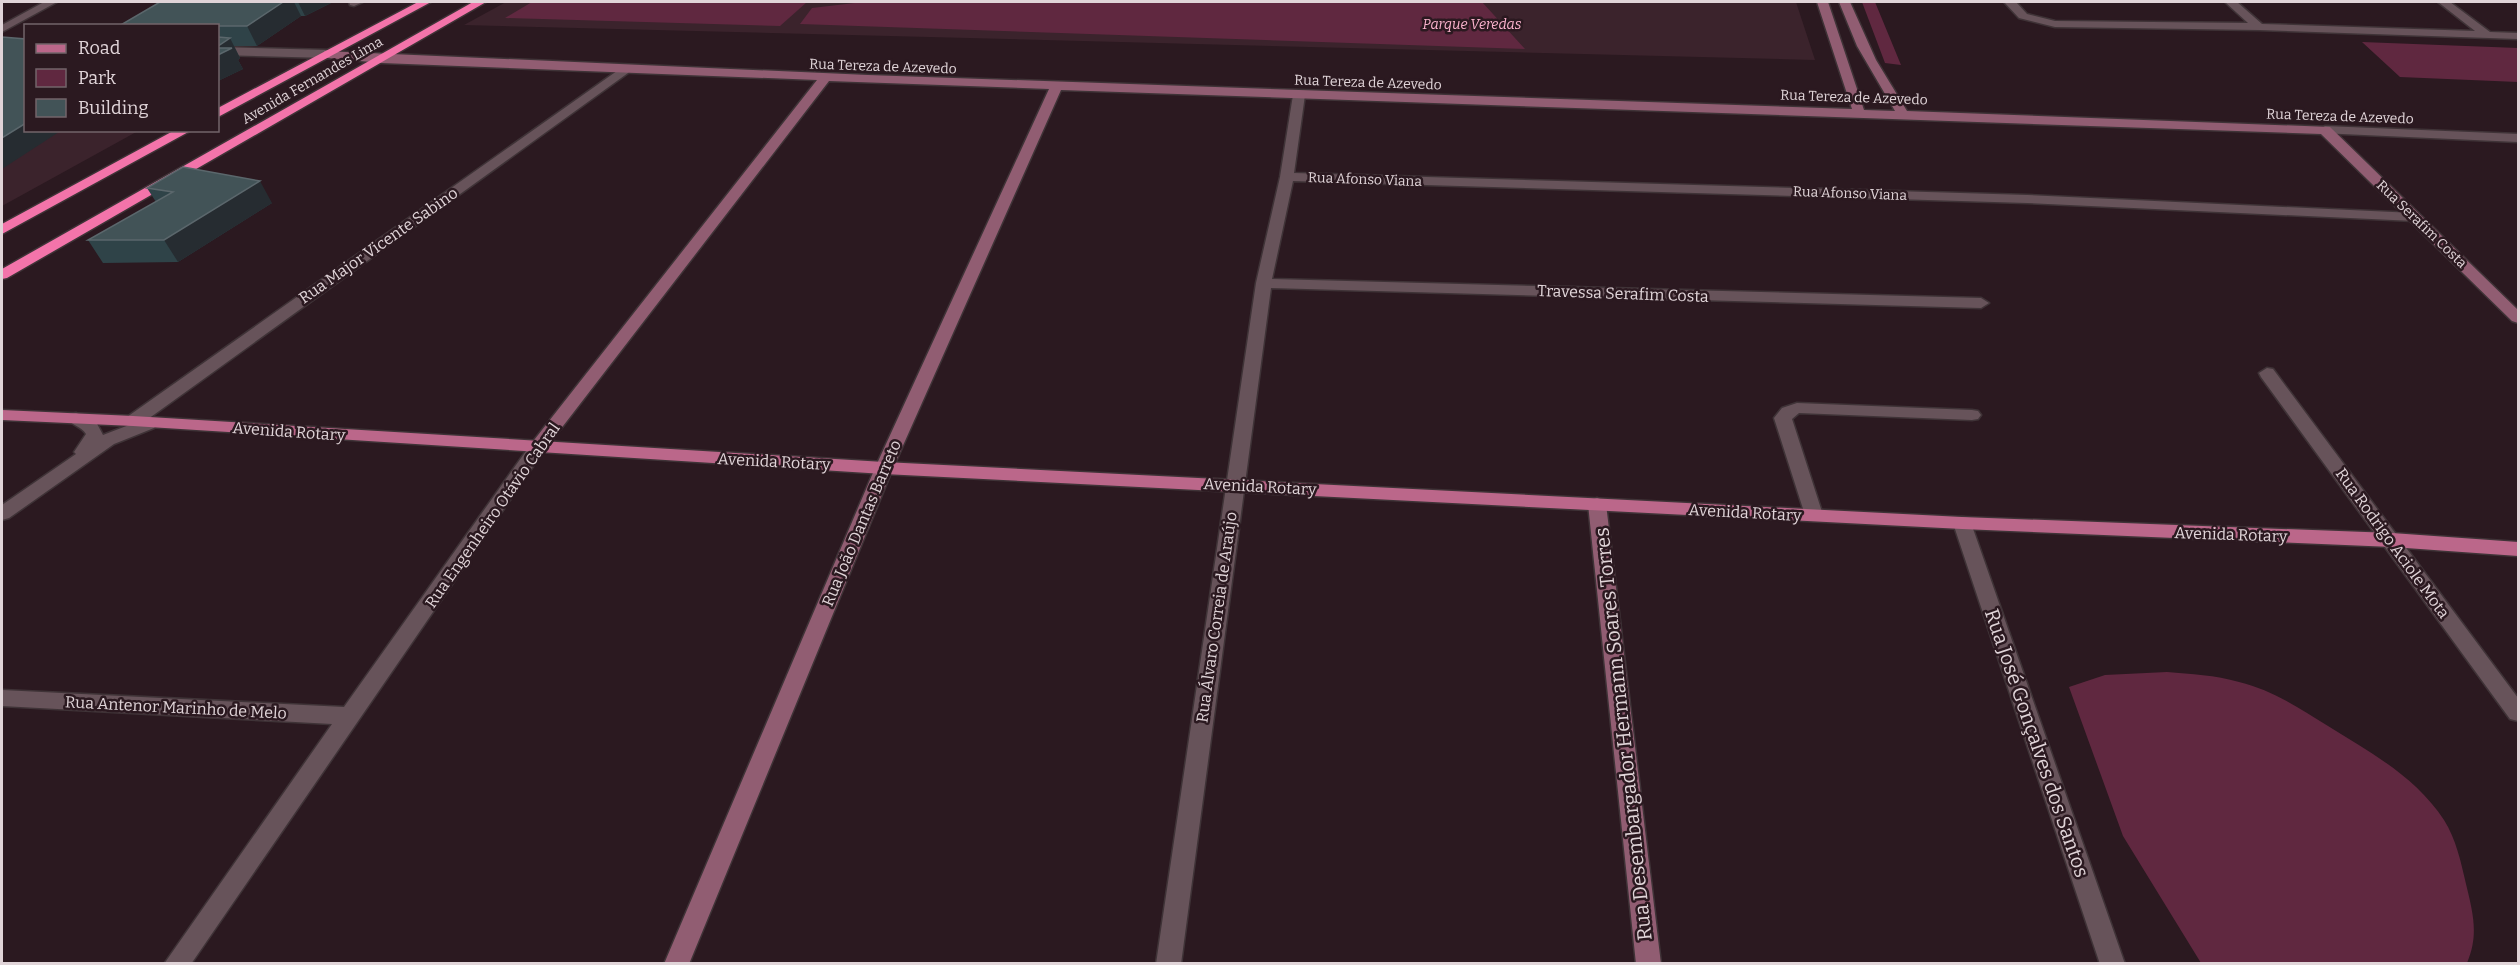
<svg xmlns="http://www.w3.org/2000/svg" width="2520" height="965" viewBox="0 0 2520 965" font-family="Bitter,serif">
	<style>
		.built { fill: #3b232c }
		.green { fill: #602840 }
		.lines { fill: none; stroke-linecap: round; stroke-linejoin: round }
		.lane-casing { stroke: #3f3337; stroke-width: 3 }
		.street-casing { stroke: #3f3337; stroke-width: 3 }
		.secondary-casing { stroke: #3f3337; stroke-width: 3 }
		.primary-casing { stroke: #3f3337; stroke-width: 3 }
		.highway-casing { stroke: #3f3337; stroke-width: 3 }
		.lane { fill: #67535a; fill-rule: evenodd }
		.street { fill: #67535a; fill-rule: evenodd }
		.secondary { fill: #915d72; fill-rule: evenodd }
		.primary { fill: #bb678a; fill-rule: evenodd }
		.highway { fill: #f374aa; fill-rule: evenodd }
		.wall { fill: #2f4348 }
		.shaded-wall { fill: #262c31 }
		.building { fill: #425357; stroke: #5b676c; stroke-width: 1.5 }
		.labels { text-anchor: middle; stroke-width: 5; stroke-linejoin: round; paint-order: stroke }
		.far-park-label { font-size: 14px; font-style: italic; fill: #fbb2cd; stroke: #2b1920 }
		.far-street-label { font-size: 14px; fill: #e0d4d8; stroke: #2b1920 }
		.street-label { font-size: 16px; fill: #e0d4d8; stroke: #2b1920 }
		.near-street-label { font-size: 20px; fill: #e0d4d8; stroke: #2b1920 }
	</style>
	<rect width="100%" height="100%" fill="#2b1920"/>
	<path class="built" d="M506 2H1796L1815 60 464 25Z
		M2 55 26 130 138 131 2 206Z"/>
	<path class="green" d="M532 2H807L780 26 505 18Z
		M863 2H1482L1525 49 800 24 812 8Z
		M1862 2H1875L1901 65 1885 63Z
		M2362 42 2518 48V82L2400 77Z
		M2167 672C2191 674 2215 675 2239 682 2272 690 2299 708 2328 726 2370 752 2416 777 2444 820 2456 839 2461 862 2466 884 2473 913 2479 935 2467 963H2201L2123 836 2069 687 2105 675Z"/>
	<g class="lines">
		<defs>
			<path id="lane" d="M349 2H363L354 6 350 5Z
				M1797 403 1972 410 1978 411 1981 415 1978 419 1972 420 1799 413 1792 419 1823 515 1821 519 1814 521 1807 519 1805 515 1774 418 1782 408Z"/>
			<path id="street" d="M44 2H57L2 32V25Z
				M2004 2H2016L2027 14 2055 21 2248 23 2225 2H2237L2262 24 2475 31 2438 2H2450L2490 32 2518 33V39L2259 30 2055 27 2019 18Z
				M218 47 328 50 334 54 328 58 218 55Z
				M624 66 630 70 628 73 148 419 154 420 157 424 154 428 114 444 9 518 2 520V505L76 454 74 452 86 434C81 426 72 426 67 418L70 414 76 413 95 420 103 435 129 425 124 421 127 417Z
				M1299 91 1305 95 1294 173 2027 195 2414 213 2421 217 2414 221 2027 203 1293 181 1272 279 1981 298 1989 303 1981 308 1271 288 1181 964H1156L1256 283 1280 177 1293 95Z
				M2325 126 2518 134V142L2320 133 2319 130Z
				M2267 368 2273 369 2518 698V721L2510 719 2261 377 2259 373Z
				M537 442 543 444 546 448 543 452 191 964H164L332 724 2 706V690L344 707 531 444Z
				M1962 517 1969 518 1971 523 2125 964H2100L1953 523 1955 518Z"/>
			<path id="secondary" d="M1817 2H1828L1864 110 1895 111 1857 46 1839 2H1850L1876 60 1907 111 2330 127 2518 310V323L2512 321 2321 134 1061 90 893 468 689 964H664L875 468 1049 89 829 81 543 452H531L528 448 531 444 817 80 382 63 328 58 324 57V51L868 75 1852 109Z
				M1597 498 1603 500 1606 504 1661 964H1636L1588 504 1591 500Z"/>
			<path id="primary" d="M2 410 133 416 884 462 1962 517 2392 533 2518 542V556L2392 547 1962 529 884 474 133 426 2 420Z"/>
			<path id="highway" d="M418 2H431L218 117V108Z
				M473 2H486L7 278 2 279V269Z
				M175 130H192L2 234V224Z"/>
		</defs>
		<use href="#lane" class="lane-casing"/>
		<use href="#street" class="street-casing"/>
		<use href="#secondary" class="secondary-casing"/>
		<use href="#primary" class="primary-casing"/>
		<use href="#highway" class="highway-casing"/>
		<use href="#lane" class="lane"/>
		<use href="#street" class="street"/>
		<use href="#secondary" class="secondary"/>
		<use href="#primary" class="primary"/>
		<use href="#highway" class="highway"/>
	</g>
	<path class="wall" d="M160 2H333L305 16H301L257 46H234L240 58 238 60 243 69 218 81V26Z
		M147 188 272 203 178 262 103 263 88 240 156 202Z"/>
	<path class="shaded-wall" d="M283 2H294L301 16 257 46 247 26Z
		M298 2H333L305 16Z
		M230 38 240 58 238 60 243 69 218 81V46Z
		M26 123V130H62L2 169V138Z
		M260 181 272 203 178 262 164 240Z"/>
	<path class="building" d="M160 2H283L247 26H119Z
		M2 37 26 39V123L2 138Z
		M218 37 230 38 218 46Z
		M218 48H232L218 55Z
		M183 167 260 181 164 240H88L173 192 147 188Z"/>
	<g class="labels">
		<g class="far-park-label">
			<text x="1472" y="29">Parque Veredas</text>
		</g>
		<g class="far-street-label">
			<text transform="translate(883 66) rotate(2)" y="5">Rua Tereza de Azevedo</text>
			<text transform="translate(312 80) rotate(-30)" y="5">Avenida Fernandes Lima</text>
			<text transform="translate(1368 82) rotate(2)" y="5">Rua Tereza de Azevedo</text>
			<text transform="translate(1854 97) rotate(2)" y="5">Rua Tereza de Azevedo</text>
			<text transform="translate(2340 116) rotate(2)" y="5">Rua Tereza de Azevedo</text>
			<text transform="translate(1365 179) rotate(2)" y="5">Rua Afonso Viana</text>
			<text transform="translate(1850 193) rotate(2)" y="5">Rua Afonso Viana</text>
			<text transform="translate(2422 224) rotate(44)" y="5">Rua Serafim Costa</text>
		</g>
		<g class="street-label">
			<text transform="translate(378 245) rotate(-35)" y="6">Rua Major Vicente Sabino</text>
			<text transform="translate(1623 293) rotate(2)" y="6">Travessa Serafim Costa</text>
			<text transform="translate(289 431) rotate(4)" y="6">Avenida Rotary</text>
			<text transform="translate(774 461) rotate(3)" y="6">Avenida Rotary</text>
			<text transform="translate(1260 486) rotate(3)" y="6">Avenida Rotary</text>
			<text transform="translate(1745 512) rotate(3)" y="6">Avenida Rotary</text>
			<text transform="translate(492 515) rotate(-55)" y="6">Rua Engenheiro Otávio Cabral</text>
			<text transform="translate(861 523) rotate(-67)" y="6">Rua João Dantas Barreto</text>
			<text transform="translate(2231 534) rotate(2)" y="6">Avenida Rotary</text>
			<text transform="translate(2393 543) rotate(54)" y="6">Rua Rodrigo Aciole Mota</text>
			<text transform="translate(1216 617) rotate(-82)" y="6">Rua Álvaro Correia de Araújo</text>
			<text transform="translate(176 707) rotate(3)" y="6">Rua Antenor Marinho de Melo</text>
		</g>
		<g class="near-street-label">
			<text transform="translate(1623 734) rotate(-96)" y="7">Rua Desembargador Hermann Soares Torres</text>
			<text transform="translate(2037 743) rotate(71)" y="7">Rua José Gonçalves dos Santos</text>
		</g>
	</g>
	<rect width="2520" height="965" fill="none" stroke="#e0d4d8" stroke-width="6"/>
	<rect x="24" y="24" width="195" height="108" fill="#2b1920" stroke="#73646a" stroke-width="1.5"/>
	<rect x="36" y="44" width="30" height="9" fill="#bb678a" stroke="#73646a" stroke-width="1.5"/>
	<text x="78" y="54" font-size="18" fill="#e0d4d8">Road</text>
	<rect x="36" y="69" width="30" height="18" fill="#602840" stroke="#73646a" stroke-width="1.5"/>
	<text x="78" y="84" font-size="18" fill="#e0d4d8">Park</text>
	<rect x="36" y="99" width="30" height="18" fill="#425357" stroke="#73646a" stroke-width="1.5"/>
	<text x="78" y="114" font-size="18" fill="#e0d4d8">Building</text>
</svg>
